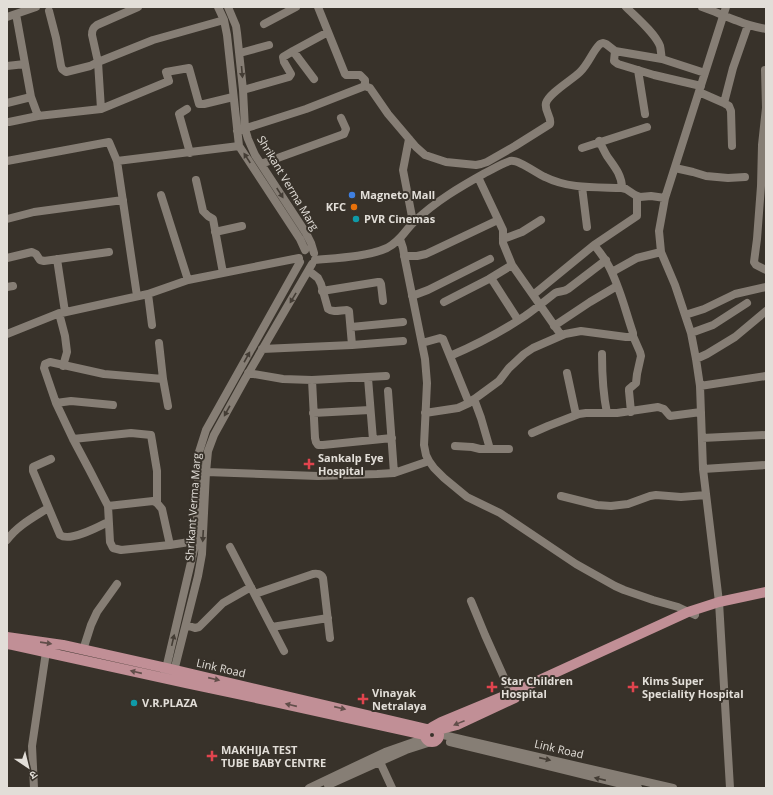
<svg xmlns="http://www.w3.org/2000/svg" width="773" height="795" viewBox="0 0 773 795" font-family="'Open Sans','Noto Sans Devanagari',sans-serif">
	<style>
		.lines { fill: none; stroke-linecap: round; stroke-linejoin: round }
		.minor { stroke: #867e75; stroke-width: 8 }
		.major { stroke: #c18f96; stroke-width: 10 }
		.oneway { fill: #443d35 }
		.oneway2 { fill: #614e4a }
		.shop-dot { fill: #3f7fe0; stroke: #38322a; stroke-width: 1.5 }
		.food-dot { fill: #e8710a; stroke: #38322a; stroke-width: 1.5 }
		.culture-dot { fill: #0f9aa8; stroke: #38322a; stroke-width: 1.5 }
		.health-dot { fill: #e0444e; stroke: #38322a; stroke-width: 1.5 }
		.labels { text-anchor: middle; stroke-width: 4; stroke-linejoin: round; paint-order: stroke }
		.street-label { font-size: 11px; fill: #e2ded8; stroke: #38322a }
		.poi-label { font-size: 11px; font-weight: bold; fill: #e2ded8; stroke: #38322a; text-anchor: start }
	</style>
	<rect width="100%" height="100%" fill="#38322a"/>
	<g class="lines">
		<path class="minor" d="M218 7 224 20 227 35 239 146 300 239 305 250
			M228 7 236 26 237 33 243 90 245 129 248 139 255 155 306 233 311 243 314 253
			M318 7 345 74 346 75H360L365 80V86
			M626 7C636 17 655 33 660 46 661 50 661 55 662 59
			M702 7C714 11 726 17 738 21 747 25 756 27 766 29
			M726 7 665 198 659 231 661 252 675 285 691 333 696 359 700 386 703 469 719 602 730 788
			M49 11 56 38 61 66 62 69 66 72 90 66 98 62 92 35C92 30 93 28 97 25L138 7
			M16 14 31 97
			M7 17 36 7
			M264 24 296 7
			M293 51 314 79
			M615 51 614 61 618 64 654 75 701 86
			M240 53 269 45
			M7 66 25 64
			M638 70 645 114
			M765 70 766 108 762 145 761 186 757 239 754 262 756 265 766 270
			M243 90 289 77 291 74 284 62 283 57 293 51 328 32
			M699 92 724 103 729 106 731 111 732 146
			M7 103 31 97 38 116 101 109 169 81 166 72 189 68 199 104H204L233 97
			M724 103 733 68 748 25
			M101 109 98 62 153 40 224 20
			M187 109 179 114 190 153
			M9 122 38 116
			M237 131 306 109 365 86 370 88 388 114 416 147 425 155 446 162 476 165 481 164 487 162 515 146 550 124C552 117 544 111 546 103 549 93 572 80 580 72 589 63 592 52 600 44L603 43 606 44 615 51 662 59 705 73
			M409 139 403 170 413 222
			M599 141C602 146 604 151 607 156 614 166 622 175 622 188
			M582 148 647 127
			M7 161 109 142 117 161 239 146
			M117 161 137 296
			M261 164 344 134 346 129 341 118
			M675 168 693 172 706 176 728 178 745 177
			M478 177 503 230V243L512 265 561 335
			M196 180 203 211 208 216 213 219 223 273
			M582 187 587 227
			M161 195 188 280
			M7 219 34 212 123 200
			M215 232 242 226
			M400 239 403 248 405 260 425 359 427 383 424 445 426 455 429 461 434 468 444 478 467 497 500 513 576 564 615 586 624 590 653 600 678 607 695 615
			M503 239 522 232 541 220
			M404 256H417L426 254 498 220
			M7 258 32 252 36 254 40 260 44 261 109 252
			M57 259 65 312
			M315 260C337 258 367 257 387 248 402 240 404 231 415 221 436 201 460 187 485 173 493 169 501 164 510 161 518 159 536 173 545 177 569 189 596 187 622 188L626 189 635 195 640 197 651 196 665 198
			M309 271 318 278 321 284 328 309C333 313 341 310 347 310L349 311 352 345
			M612 272 637 258 661 252
			M491 278 518 320
			M7 287 13 286
			M322 291 378 282H380L381 284 383 301
			M148 294 152 325
			M533 295 594 245 637 216V196
			M412 296 428 290 490 259
			M444 302 489 279 512 265
			M59 313 65 336 67 352 63 366
			M685 315 704 309 735 294 766 287
			M554 326 590 302 617 286
			M351 327 403 322
			M691 333 713 325 747 303
			M7 334 57 314 148 294 188 280 299 258
			M159 343 163 379 168 406
			M422 343 440 338 443 339 469 403
			M262 349 352 345 403 341
			M602 354C602 374 603 394 607 413
			M450 356C476 345 501 332 525 316 535 309 545 301 555 293 559 291 564 292 568 289L606 260
			M696 359 707 354 735 337 766 311
			M248 373 283 379 312 380 386 376
			M567 373 576 415
			M368 378 373 440
			M163 379 104 374 50 362 45 364 44 368 56 403 73 439 90 471 108 506 110 542 113 548 121 550 170 545 196 541
			M312 380 315 438 316 442 318 445H323L392 438
			M700 386 766 376
			M388 391 394 473
			M474 399 481 418 490 449H509
			M56 403 71 401 113 405
			M631 412 629 391V389L636 383 637 374 641 356 640 352 633 336
			M313 413 370 410
			M425 413 458 408 469 403 499 381 509 368 524 354 533 348 565 334 581 331 626 337H632L633 336V333C625 310 619 283 607 263 603 256 599 251 594 245
			M532 433 548 426 579 414 586 413H617L658 407 664 409 670 416 701 412
			M702 438 766 435
			M73 439 131 433 151 435 157 471V503
			M455 446 472 447 480 449H490
			M51 459 33 467V471L60 535C70 542 98 527 108 522
			M703 469 766 465
			M206 472 318 476 377 474 394 473 429 461
			M561 496 597 505 611 506 628 504 650 496 656 495 681 497 706 495
			M108 506 153 501 157 503 162 509 170 545
			M7 540C17 526 34 517 48 508
			M230 547 284 651
			M255 594 313 574C317 573 321 574 323 578L330 638
			M471 601 485 635 511 693
			M186 625 195 628 199 627 223 603 251 587
			M272 627 328 618
			M83 650 91 625 97 612 117 584
			M165 673 196 541 199 452 206 430 300 262
			M173 675 198 576 202 554 206 472 208 451 214 435 245 379 312 264
			M439 734 673 788
			M450 742 638 788
			M380 762 392 788
			M328 785 406 750 431 742
			M34 788 32 746 46 652
			M309 788 385 752 425 738"/>
		<path class="major" d="M7 637 63 645 166 668 427 729
			M7 644 13 645 186 683 275 702 425 735
			M432 727 441 722 511 693 688 612 719 602 766 592
			M425 735a7 7 0 1 1 14 0a7 7 0 1 1-14 0Z
			M438 730 457 725 515 698"/>
	</g>
	<defs><path id="oneway-solid" d="M-6-.8H1V-3.2L6.5 0L1 3.2V.8H-6Z"/></defs>
	<g class="oneway">
		<use href="#oneway-solid" transform="translate(242 72) rotate(85)"/>
		<use href="#oneway-solid" transform="translate(247 158) rotate(-123)"/>
		<use href="#oneway-solid" transform="translate(280 193) rotate(57)"/>
		<use href="#oneway-solid" transform="translate(293 298) rotate(121)"/>
		<use href="#oneway-solid" transform="translate(247 357) rotate(-61)"/>
		<use href="#oneway-solid" transform="translate(227 411) rotate(119)"/>
		<use href="#oneway-solid" transform="translate(203 536) rotate(93)"/>
		<use href="#oneway-solid" transform="translate(173 640) rotate(-77)"/>
		<use href="#oneway-solid" transform="translate(545 759) rotate(13)"/>
		<use href="#oneway-solid" transform="translate(600 779) rotate(-167)"/>
	</g>
	<g class="oneway2">
		<use href="#oneway-solid" transform="translate(46 643) rotate(8)"/>
		<use href="#oneway-solid" transform="translate(136 672) rotate(-167)"/>
		<use href="#oneway-solid" transform="translate(214 679) rotate(13)"/>
		<use href="#oneway-solid" transform="translate(291 705) rotate(-167)"/>
		<use href="#oneway-solid" transform="translate(340 708) rotate(13)"/>
		<use href="#oneway-solid" transform="translate(459 723) rotate(158)"/>
	</g>
	<circle class="shop-dot" cx="352" cy="195" r="4"/>
	<circle class="food-dot" cx="354" cy="207" r="4"/>
	<g class="culture-dot">
		<circle cx="356" cy="219" r="4"/>
		<circle cx="134" cy="703" r="4"/>
	</g>
	<g class="health-dot">
		<path d="M307 458h4v4h4v4h-4v4h-4v-4h-4v-4h4z"/>
		<path d="M490 681h4v4h4v4h-4v4h-4v-4h-4v-4h4z"/>
		<path d="M631 681h4v4h4v4h-4v4h-4v-4h-4v-4h4z"/>
		<path d="M361 693h4v4h4v4h-4v4h-4v-4h-4v-4h4z"/>
		<path d="M210 750h4v4h4v4h-4v4h-4v-4h-4v-4h4z"/>
	</g>
	<g class="labels">
		<g class="street-label">
			<text transform="translate(288 183) rotate(59)" y="4">Shrikant Verma Marg</text>
			<text transform="translate(193 507) rotate(-86)" y="4">Shrikant Verma Marg</text>
			<text transform="translate(221 668) rotate(13)" y="4">Link Road</text>
			<text transform="translate(559 749) rotate(13)" y="4">Link Road</text>
		</g>
		<g class="poi-label">
			<text x="360" y="199">Magneto Mall</text>
			<text x="346" y="211" text-anchor="end">KFC</text>
			<text x="364" y="223">PVR Cinemas</text>
			<text x="318" y="462">Sankalp Eye<tspan x="318" dy="13">Hospital</tspan></text>
			<text x="501" y="685">Star Children<tspan x="501" dy="13">Hospital</tspan></text>
			<text x="642" y="685">Kims Super<tspan x="642" dy="13">Speciality Hospital</tspan></text>
			<text x="372" y="697">Vinayak<tspan x="372" dy="13">Netralaya</tspan></text>
			<text x="142" y="707">V.R.PLAZA</text>
			<text x="221" y="754">MAKHIJA TEST<tspan x="221" dy="13">TUBE BABY CENTRE</tspan></text>
		</g>
	</g>
	<rect width="773" height="795" fill="none" stroke="#e2ded8" stroke-width="16"/>
	<g transform="translate(28 767) rotate(145)" stroke="#38322a" stroke-width="3" paint-order="stroke">
	<path d="M0-3L7 15L0 10L-7 15Z" fill="#e2ded8"/>
	<text y="-6" font-size="11" font-weight="bold" text-anchor="middle" fill="#e2ded8">उ</text>
	</g>
</svg>
